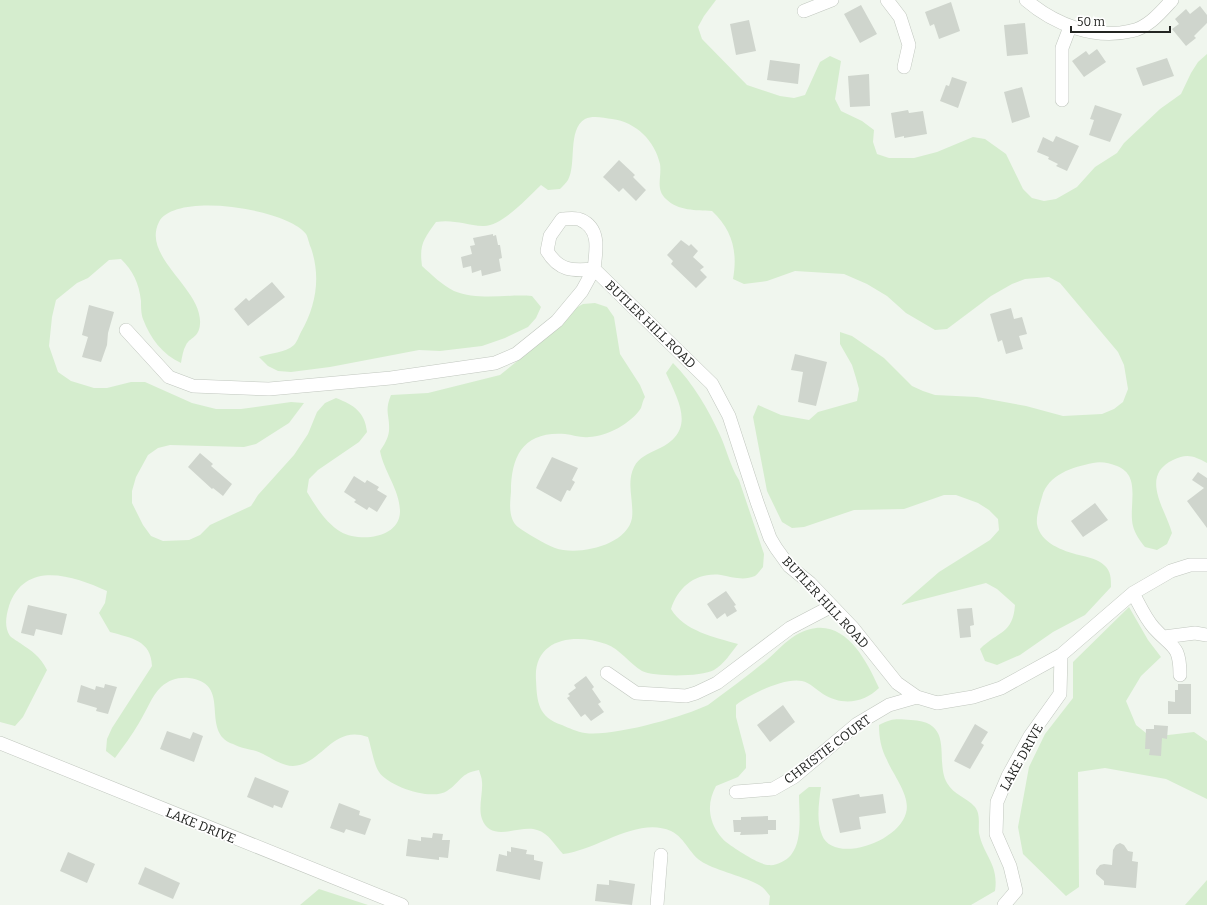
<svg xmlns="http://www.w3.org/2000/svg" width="1207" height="905" viewBox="0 0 1207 905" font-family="Bitter,serif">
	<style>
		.green { fill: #d5edce }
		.building { fill: #cfd5cd }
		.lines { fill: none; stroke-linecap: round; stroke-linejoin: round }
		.minor-casing { stroke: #c1c7bf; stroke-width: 14 }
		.minor { stroke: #fff; stroke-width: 13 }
		.labels { text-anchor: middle; stroke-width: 3.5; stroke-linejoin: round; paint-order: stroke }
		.street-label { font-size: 13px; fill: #232522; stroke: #fff }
	</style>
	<rect width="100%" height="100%" fill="#f0f6ee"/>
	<path class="green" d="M0 0H716L704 16 698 27 702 39 747 85 780 96 794 98 805 95 820 62 830 56 841 61 835 99 841 111 862 121 874 130 873 142 877 154 889 158H914L937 152 973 137 985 139 1006 154 1023 189 1032 198 1044 201 1056 199 1077 187 1095 167 1117 153 1124 143 1160 109 1181 94 1191 73 1198 62 1207 54V463C1194 456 1187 453 1173 460 1139 476 1166 510 1172 533L1167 544 1157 550 1145 547C1140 541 1135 534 1133 526 1128 505 1142 476 1117 466 1109 463 1101 461 1093 463 1073 467 1048 474 1042 497 1040 504 1036 516 1037 524 1040 543 1063 551 1079 555 1087 557 1098 559 1104 565 1111 571 1111 578 1111 587L1085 615 1053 632 1020 655 997 665 985 661 980 649C998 631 1013 634 1015 605L997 589 986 583 901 605 939 572 990 540 999 530 998 519 989 510 978 503 956 495H944L904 509 854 510 804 527 792 528 782 522 767 491 753 417 758 405 781 415 809 420 818 412 857 401 859 389 856 378 852 365 840 344V332L852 336 884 358 912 386 923 391 935 395 977 397 1026 406 1063 416 1102 414 1114 409 1123 402 1128 389 1124 365 1118 352 1060 283 1049 277 1025 279 1012 284 991 296 947 329 935 330 906 313 887 296 867 284 844 274 795 271 767 281 744 284 733 279C738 251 732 230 712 211 696 210 678 211 666 199 655 189 662 177 660 164 655 141 636 122 612 119 604 118 593 115 585 119 567 130 577 164 568 180 566 183 563 186 560 189L548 190 541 185C528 197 502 227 483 226 466 225 453 219 436 222 424 239 419 244 422 266 432 275 442 285 454 291 479 301 506 294 532 296L541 307 536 318 528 327 505 338 482 346 440 351 419 350 330 367 291 372 278 371 268 366 259 357C270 353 285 353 294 345 297 342 299 336 301 332 316 306 321 277 311 248 309 244 308 237 306 234 288 209 175 191 159 222 141 257 203 289 200 324 199 338 190 337 186 345 183 350 182 357 181 363 163 355 150 338 143 319 141 314 141 306 141 301 139 283 133 271 121 259L109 260 88 278 77 283 56 300 52 317 49 346 58 372 71 381 94 388H107L131 382H145L192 403 216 409H241L291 402 304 403 289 423 256 444 244 447 170 445 158 448 148 455 136 477 132 491V503L143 525 151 536 163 541 189 540 200 535 210 525 251 506 258 495 294 455 308 434 317 412 325 403 336 398C354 405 365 412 367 432L359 442 318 470 309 479 307 492C316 507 326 523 341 532 359 542 399 539 400 512 400 490 384 472 380 451 384 445 388 439 389 431 390 415 384 412 391 395L428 393 500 375 557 329 572 310 583 304 595 303 607 307 614 317 620 354 640 385 645 397C643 400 642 405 641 408 632 423 606 437 589 437 581 438 573 435 565 434 524 431 511 455 511 492 510 503 508 519 518 527 526 533 545 544 555 548 577 556 627 546 632 518 634 501 626 483 634 467 639 457 648 454 658 449 697 431 679 402 666 373L673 363C693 383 708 409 720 435 727 450 730 466 739 480L764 554 763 567C761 569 758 574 755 576 744 581 731 577 721 575 696 572 678 587 671 609 684 631 714 637 738 644 731 653 724 664 714 670 702 677 654 677 642 671 630 664 620 649 606 644 575 633 533 638 536 680 537 702 538 717 562 725 569 728 577 732 585 733 612 737 683 717 708 705 728 690 749 675 768 659 777 651 786 641 796 635 839 610 864 654 879 688 864 703 842 706 823 694 817 690 809 682 802 681 785 677 750 694 736 705V717L746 755V768L738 777 716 786C710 797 708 809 712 821 714 828 720 837 726 842 734 848 759 865 769 865 776 866 786 861 791 855 803 840 799 813 799 795L809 787H821C819 802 816 820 822 835 833 864 898 843 906 813 911 796 893 775 887 760 881 749 879 737 879 725 892 718 897 719 911 720 956 722 934 760 947 783 954 795 966 797 975 807 981 815 978 825 979 833 984 857 999 864 995 891L971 905H769L770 896C768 894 765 889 762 887 750 878 721 872 706 864 690 857 686 838 671 831 638 816 597 850 563 854 555 846 549 833 537 830 520 824 491 844 482 819 478 808 483 793 482 782 482 778 480 774 479 770 460 773 461 782 447 791 432 801 389 787 379 772 374 765 371 746 368 737 332 724 322 765 293 766 280 766 268 755 256 751 249 749 240 748 233 744 229 743 225 740 223 738 206 719 228 683 189 678 178 677 169 680 161 687 152 695 146 712 139 723 132 735 123 747 115 758L106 751 107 739 112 728 152 666C151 640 131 638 110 632L99 613 105 603 107 591C74 576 25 559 9 606 6 616 4 627 10 636 12 638 17 641 20 643 33 652 40 656 47 670L23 717 15 726 0 722Z
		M1129 607 1148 640 1161 657 1141 676 1126 701 1136 725 1151 737 1194 732 1207 741V799L1166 779 1105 768 1078 772 1079 887 1066 896 1023 854 1018 827 1029 767 1045 734 1073 698V662Z
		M1207 880V905H1185Z
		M319 889 368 905H300Z"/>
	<path class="building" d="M951 2 960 31 939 39 934 24 930 26 925 12Z
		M861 5 877 34 860 43 844 14Z
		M1200 6 1207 15V23L1194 36 1196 38 1186 46 1172 29 1179 24 1175 19 1186 9 1190 14Z
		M749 20 756 51 736 55 730 24Z
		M1025 23 1028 54 1007 56 1004 25Z
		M1097 49 1106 62 1084 77 1072 61 1086 51 1089 55Z
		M1167 58 1174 76 1143 86 1136 68Z
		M770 60 800 64 798 84 767 80Z
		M869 74 870 106 850 107 848 76Z
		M952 77 967 82 958 108 940 101 946 85 949 86Z
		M1022 87 1030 117 1012 123 1004 92Z
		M1095 105 1122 114 1110 142 1089 135 1094 120 1090 119Z
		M908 110 909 113 923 111 927 134 904 138V136L895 138 891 113Z
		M1056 136 1079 146 1067 171 1056 166 1058 164 1048 159 1049 157 1037 152 1043 137 1053 142Z
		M619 160 635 175 633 177 646 190 636 201 623 188 619 192 603 177Z
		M493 234V236L496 235 498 245H500L502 258 499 259 501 271 482 276 481 270 472 273 471 266 463 268 461 257 472 254 470 246 475 245 473 238Z
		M681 240 689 246 691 244 698 251 693 257 704 267 700 270 707 277 696 288 671 264 673 261 667 255Z
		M272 282 285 297 248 326 234 309 246 298 249 301Z
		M89 305 114 312 108 333 107 345 101 362 82 357 88 337 82 335Z
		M1011 308 1014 319 1022 317 1027 334 1019 336 1023 349 1006 354 1002 340 998 342 990 314Z
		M795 354 827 362 816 406 798 402 803 372 791 370Z
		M200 453 213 464 211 466 232 484 223 496 213 488 212 489 188 467Z
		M552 457 578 468 572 480 575 482 570 491 567 490 561 502 536 488Z
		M1198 472 1207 478V528L1187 501 1204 488 1192 480Z
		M354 476 365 483 367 480 379 487 377 490 387 496 377 512 369 507 367 510 354 502 356 500 344 492Z
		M1095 503 1108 520 1083 537 1071 521Z
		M726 591 736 605 734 606 737 611 727 617 725 613 717 619 707 604Z
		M28 605 67 614 62 635 36 629 34 636 21 633Z
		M972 608 974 625 970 626 971 637 960 638 957 609Z
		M586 676 594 687 592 689 601 702 598 704 604 712 591 721 585 714 581 717 567 698 570 696 568 694 576 688 574 685Z
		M105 684 117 687 108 714 96 711 97 708 77 702 81 685 95 690 96 686 104 688Z
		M1178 684H1191V714H1168V701L1175 702V690H1178Z
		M783 705 795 722 770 742 757 725Z
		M975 724 988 732 981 743 984 745 970 769 954 761Z
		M1154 725 1168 726 1167 739 1162 738 1161 756 1149 755 1150 749H1145L1146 729H1154Z
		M167 731 190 739 193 732 203 736 194 762 160 749Z
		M255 777 289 791 282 808 274 805 273 808 247 797Z
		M859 794 860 797 883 794 886 813 859 817 861 829 840 833 832 799Z
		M339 803 360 811 359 815 371 819 365 835 346 829 344 833 330 828Z
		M768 816V820H776V830H768V834L740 835 741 832H734L733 820H741V817Z
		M433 833 443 834 442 840H450L448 858 439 857V860L406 856 408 839 421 841V837L432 838Z
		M1120 843 1124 845 1128 851 1133 852 1132 861 1138 862 1136 888 1104 885V881L1096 874V870L1100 865 1104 864 1112 865 1113 850 1116 845Z
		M511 847 527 850 526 854 534 855V860L543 862 540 880 496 871 499 854 507 856V851L511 852Z
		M68 852 95 864 87 883 60 871Z
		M145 867 180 883 173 899 138 884Z
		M609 880 635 884 632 905 595 901 597 884 609 885Z"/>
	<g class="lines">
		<defs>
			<path id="minor" d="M887 0 900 17 909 45 904 67
				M1026 0C1054 24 1094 40 1131 31 1148 28 1161 12 1172 0
				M804 11 832 0
				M1062 100V48L1070 27
				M562 219C567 219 576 217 581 220 601 229 596 251 594 269 572 271 559 271 547 251L550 236Z
				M126 330 169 377 193 386 269 389 391 378 495 363 516 354 557 321 582 291 594 269 712 384 729 416 757 502 770 538 776 548 789 566 810 583 853 628 897 683 917 697 937 703 973 697 1001 688 1061 655 1133 593 1171 571 1190 565H1207
				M1133 593C1139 604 1145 618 1154 628 1172 648 1180 644 1180 675
				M1164 637 1195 633 1207 635
				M607 673 636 693 686 696 696 693 717 683 790 628 832 606
				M0 743 402 905
				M736 792 773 789 794 777 857 724 889 705 917 697
				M657 905 661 855
				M1004 905 1016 891 1010 866 996 834 997 802 1008 776 1030 736 1060 694 1061 655"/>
		</defs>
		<use href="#minor" class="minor-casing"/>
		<use href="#minor" class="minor"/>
	</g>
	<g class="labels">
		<g class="street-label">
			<text transform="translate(651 324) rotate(44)" y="5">BUTLER HILL ROAD</text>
			<text transform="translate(826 602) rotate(47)" y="5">BUTLER HILL ROAD</text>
			<text transform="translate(827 749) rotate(-37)" y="5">CHRISTIE COURT</text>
			<text transform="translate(1021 757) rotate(-61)" y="5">LAKE DRIVE</text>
			<text transform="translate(201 825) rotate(22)" y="5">LAKE DRIVE</text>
		</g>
	</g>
	<path d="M1071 26v6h99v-6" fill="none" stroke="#232522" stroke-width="2"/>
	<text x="1077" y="26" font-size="12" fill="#232522" stroke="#ffffff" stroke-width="3" paint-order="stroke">50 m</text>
</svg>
